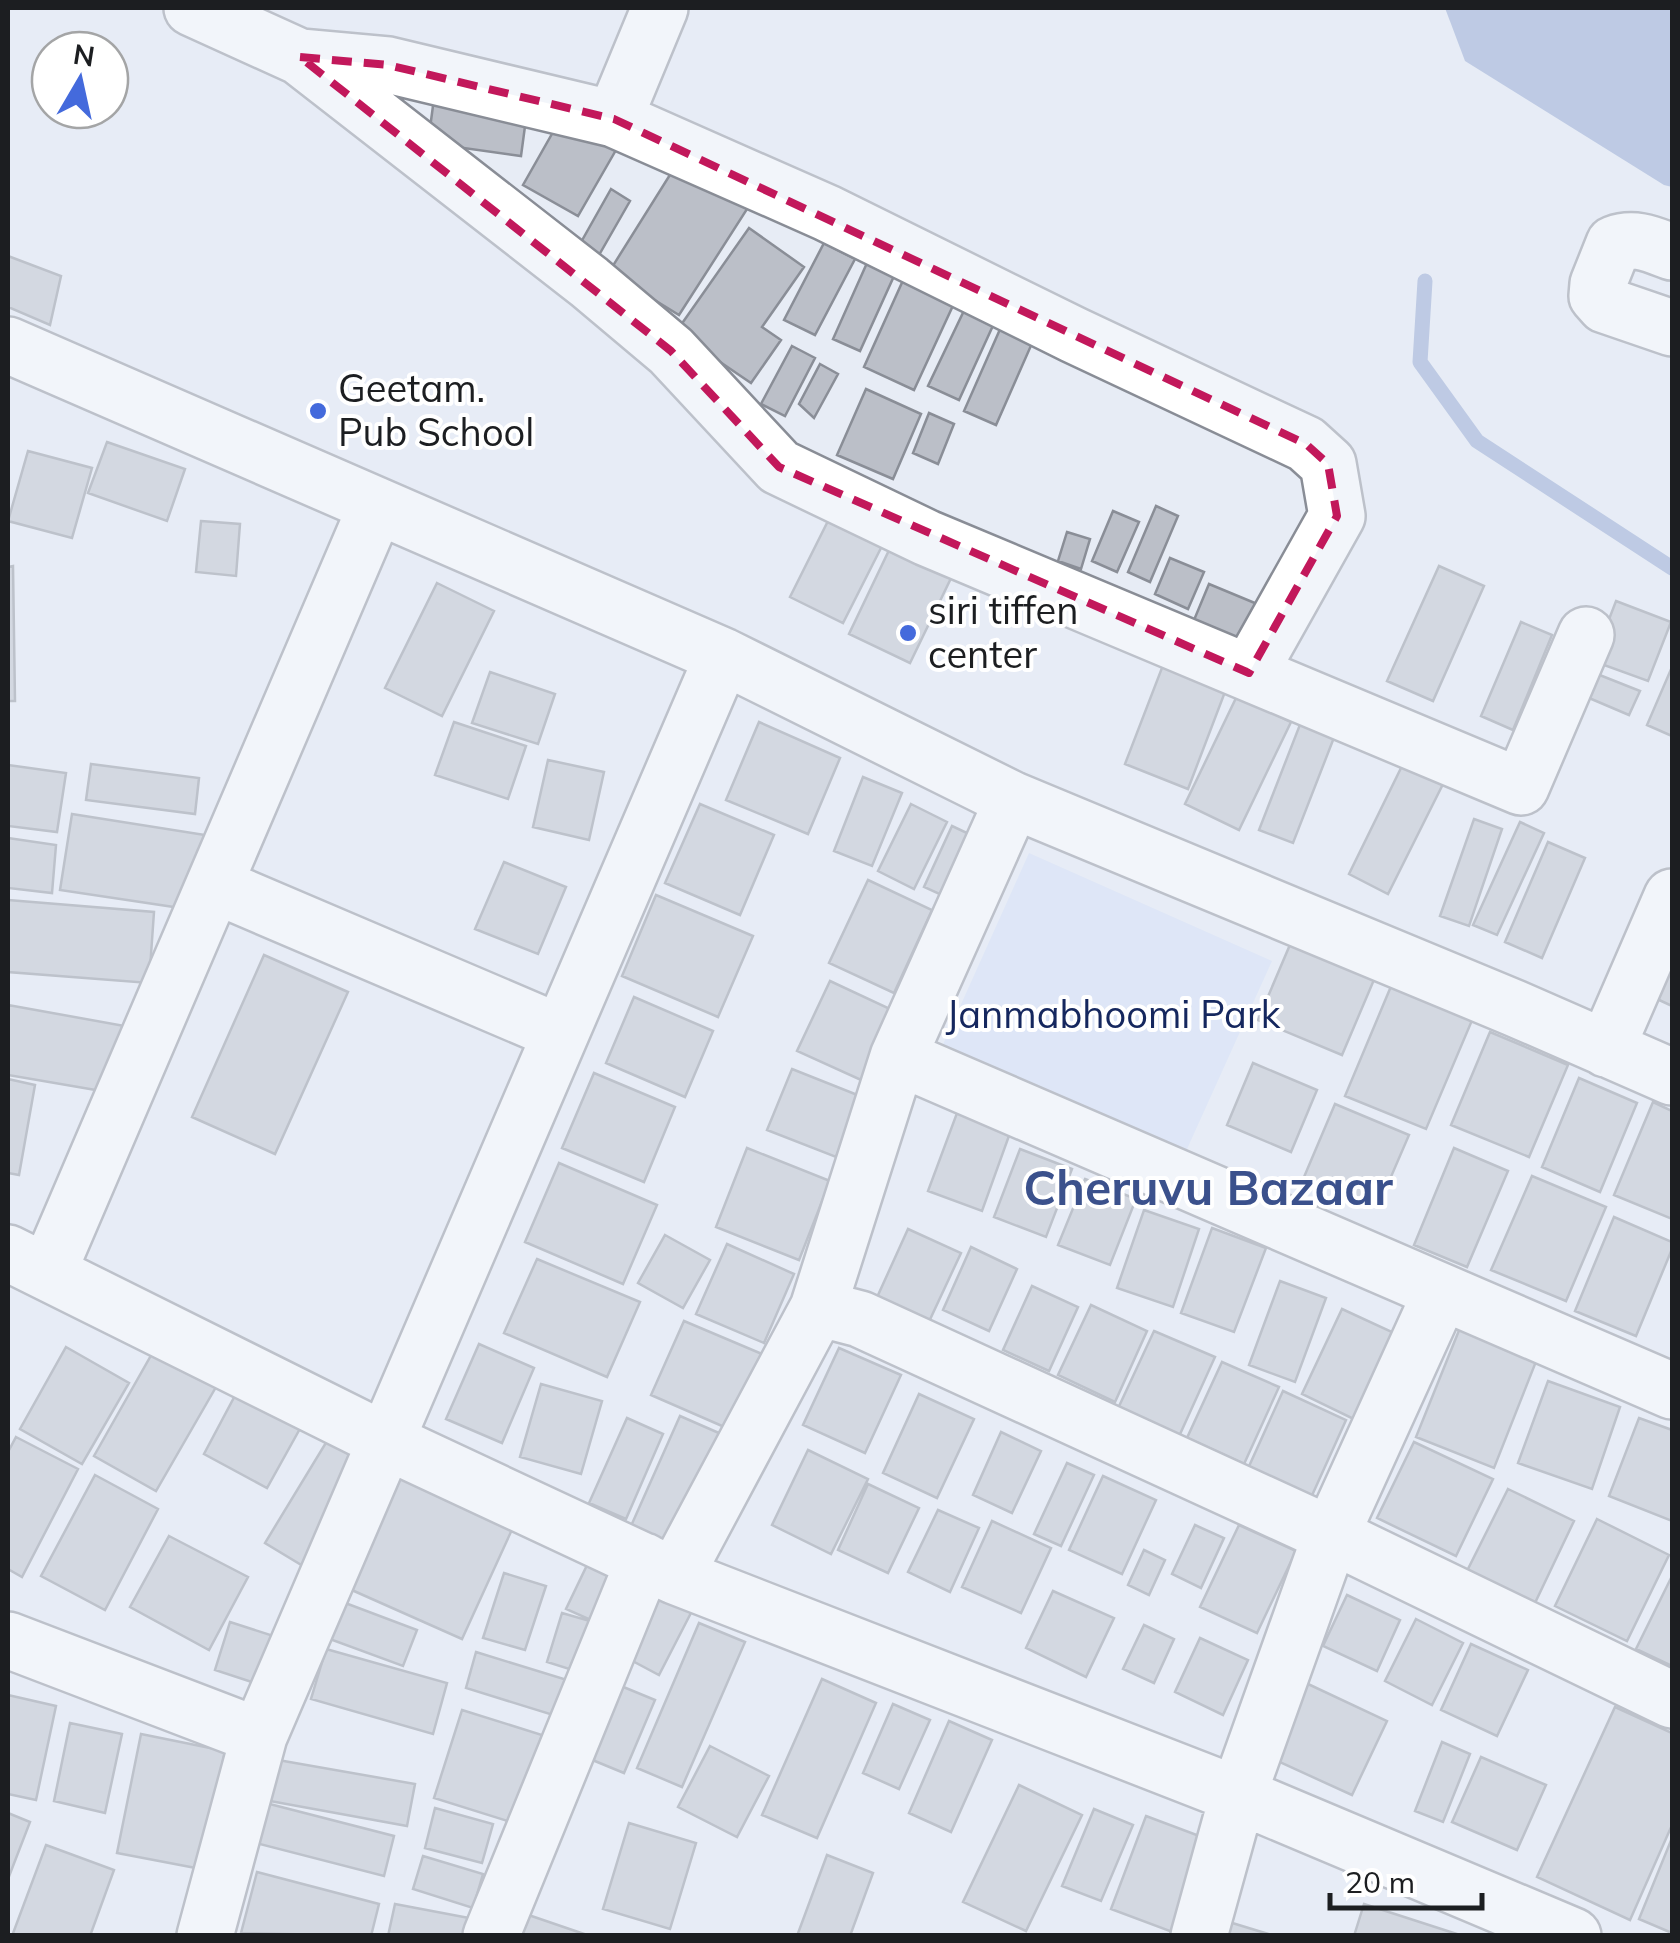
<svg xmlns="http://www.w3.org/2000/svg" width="1680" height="1943" viewBox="0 0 1680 1943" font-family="Mulish,sans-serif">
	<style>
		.green { fill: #d3def8 }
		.water { fill: #8ca0ce }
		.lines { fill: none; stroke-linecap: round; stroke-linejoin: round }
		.stream { stroke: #8ca0ce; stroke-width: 15 }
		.building { fill: #bbbfc8; stroke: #8a8e97; stroke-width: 2.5 }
		.street-casing { stroke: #898d96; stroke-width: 60 }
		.street { stroke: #fff; stroke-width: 55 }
		.marked { fill: none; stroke: #c2185b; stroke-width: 8; stroke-dasharray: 20 12; stroke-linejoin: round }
		.poi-dot { fill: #446adc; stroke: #fff; stroke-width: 4 }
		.labels { text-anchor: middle; stroke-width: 8; stroke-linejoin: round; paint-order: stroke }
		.poi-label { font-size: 38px; fill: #1c1e21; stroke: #fff; text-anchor: start }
		.park-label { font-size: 38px; fill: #15275e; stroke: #fff }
		.district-label { font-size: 48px; font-weight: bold; fill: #3b518c; stroke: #fff }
	</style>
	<rect width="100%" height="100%" fill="#e7ecf5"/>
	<path class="green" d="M1029 853 1272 961 1178 1169 936 1060Z"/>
	<path class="water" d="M1445 8H1672V187L1664 185 1465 61Z"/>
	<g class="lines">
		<path class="stream" d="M1425 281 1420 362 1477 441 1672 568"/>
	</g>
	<path class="building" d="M435 91 528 104 521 156 428 143Z
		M565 111 620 143 578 216 523 185Z
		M678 162 749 206 679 315 609 272Z
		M611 189 630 201 599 255 580 244Z
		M749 228 804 267 762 327 781 340 751 383 676 332Z
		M824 243 855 259 815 335 784 320Z
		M8 256 61 276 50 325 8 307Z
		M867 263 894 276 860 351 833 339Z
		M905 276 956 299 914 390 864 367Z
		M972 294 1001 308 959 400 928 386Z
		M1005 318 1037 332 996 425 964 411Z
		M792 346 815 358 785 416 761 404Z
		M820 364 838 374 814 418 799 404Z
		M866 389 921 414 893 479 837 455Z
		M929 413 954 424 938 464 913 453Z
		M107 442 185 469 167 521 88 493Z
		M28 451 92 468 72 538 8 521Z
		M1156 506 1178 516 1150 582 1128 572Z
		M833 511 886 538 843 623 790 597Z
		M1113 511 1139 522 1117 572 1092 561Z
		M201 521 240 524 236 576 196 572Z
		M1067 532 1090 539 1081 569 1058 561Z
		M892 544 953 574 910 663 849 634Z
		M1170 558 1204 572 1188 609 1155 594Z
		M13 566 15 701H8V567Z
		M1439 566 1484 586 1433 701 1387 681Z
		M437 583 494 611 442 716 385 688Z
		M1209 584 1262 606 1246 643 1194 620Z
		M1616 601 1671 622 1648 681 1593 661Z
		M1521 622 1552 635 1513 730 1481 716Z
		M1165 660 1228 684 1188 789 1125 764Z
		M1672 667V736L1647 725Z
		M490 672 555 694 538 744 472 723Z
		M1592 672 1640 691 1629 715 1582 695Z
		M1237 696 1291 722 1239 830 1185 804Z
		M454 722 526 746 508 799 435 775Z
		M759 722 840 758 808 834 726 800Z
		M1301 722 1335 735 1293 843 1259 830Z
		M548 760 604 772 589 840 533 827Z
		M91 764 199 778 195 814 86 800Z
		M1403 764 1443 784 1388 894 1349 874Z
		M8 765 66 773 57 832 8 826Z
		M863 777 902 793 872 866 834 851Z
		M700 804 774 835 740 915 665 883Z
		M911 804 947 822 914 889 878 871Z
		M72 814 205 835 194 910 60 890Z
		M1474 819 1502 829 1469 926 1440 916Z
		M1520 822 1544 833 1497 935 1473 925Z
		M952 826 982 840 955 901 924 887Z
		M8 838 56 845 52 893 8 888Z
		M1548 842 1585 858 1542 958 1505 942Z
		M504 862 566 887 538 954 475 929Z
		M868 880 932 910 894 993 829 963Z
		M656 895 753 936 718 1017 622 976Z
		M8 900 154 912 149 983 8 972Z
		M1295 933 1379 968 1342 1055 1258 1020Z
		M264 955 348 992 275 1154 192 1117Z
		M1672 961V1006L1657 999Z
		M830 981 903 1015 870 1084 797 1051Z
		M1392 984 1473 1018 1426 1129 1345 1096Z
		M634 997 713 1031 685 1097 606 1063Z
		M8 1005 130 1027 119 1094 8 1075Z
		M1490 1032 1568 1065 1529 1157 1451 1125Z
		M1253 1063 1317 1090 1291 1152 1227 1125Z
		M792 1069 860 1096 836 1157 767 1130Z
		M594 1073 675 1107 644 1182 562 1148Z
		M1579 1078 1637 1103 1600 1192 1542 1167Z
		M8 1079 35 1085 19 1175 8 1173Z
		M1653 1102 1672 1111V1219L1614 1195Z
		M1335 1104 1409 1135 1378 1207 1304 1177Z
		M957 1113 1010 1133 982 1211 928 1191Z
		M747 1148 830 1181 799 1260 716 1227Z
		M1454 1148 1508 1171 1467 1267 1414 1245Z
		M1020 1149 1072 1169 1046 1237 994 1217Z
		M559 1163 657 1205 623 1284 525 1242Z
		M1532 1176 1606 1207 1566 1301 1491 1270Z
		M1085 1179 1136 1199 1110 1265 1058 1245Z
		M1144 1210 1199 1229 1173 1307 1117 1288Z
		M1614 1217 1672 1242V1249L1636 1336 1575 1311Z
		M1212 1228 1266 1248 1234 1332 1181 1313Z
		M908 1229 961 1253 926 1328 874 1304Z
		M665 1235 710 1260 683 1308 638 1283Z
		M727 1244 794 1274 764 1343 696 1314Z
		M971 1247 1017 1269 989 1331 943 1310Z
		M537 1259 640 1302 607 1377 504 1333Z
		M1280 1281 1326 1298 1295 1382 1249 1365Z
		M1032 1286 1078 1307 1049 1371 1003 1350Z
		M1091 1305 1147 1331 1115 1402 1058 1375Z
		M1342 1309 1405 1338 1364 1424 1302 1394Z
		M684 1321 762 1354 729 1429 651 1395Z
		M1460 1328 1537 1359 1494 1468 1416 1437Z
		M1154 1331 1215 1357 1176 1443 1115 1415Z
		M479 1344 534 1368 502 1443 446 1419Z
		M66 1347 129 1383 82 1464 20 1429Z
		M839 1348 901 1375 865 1453 803 1425Z
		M153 1352 216 1387 156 1491 94 1456Z
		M1222 1362 1279 1387 1244 1464 1187 1438Z
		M1548 1381 1620 1407 1592 1489 1518 1463Z
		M541 1384 602 1401 581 1474 520 1457Z
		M238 1390 302 1425 267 1488 204 1454Z
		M1283 1391 1346 1420 1309 1502 1246 1473Z
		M919 1394 974 1419 937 1498 883 1473Z
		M680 1416 728 1437 678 1547 631 1526Z
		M627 1418 663 1434 626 1519 589 1503Z
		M1639 1418 1672 1430V1521L1609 1496Z
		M1001 1432 1041 1451 1012 1513 973 1495Z
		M16 1437 78 1469 22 1577 8 1569V1452Z
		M327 1441 370 1467 308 1569 265 1543Z
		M1414 1442 1493 1479 1456 1556 1377 1518Z
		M808 1450 868 1479 831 1554 772 1525Z
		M1067 1463 1094 1475 1061 1546 1034 1534Z
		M398 1471 515 1523 462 1639 345 1587Z
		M95 1475 158 1509 105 1610 41 1576Z
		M1103 1476 1156 1500 1122 1574 1069 1550Z
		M868 1484 919 1508 888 1573 838 1550Z
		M1508 1489 1574 1521 1534 1605 1466 1573Z
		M938 1510 979 1528 950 1592 908 1572Z
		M1597 1519 1669 1555 1627 1641 1555 1606Z
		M992 1521 1051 1548 1021 1613 962 1587Z
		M1195 1525 1224 1538 1201 1588 1172 1574Z
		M1239 1525 1296 1551 1257 1633 1200 1607Z
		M169 1536 248 1577 209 1650 130 1607Z
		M1144 1550 1165 1560 1149 1595 1128 1585Z
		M590 1559 634 1579 611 1629 566 1609Z
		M504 1573 546 1586 525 1650 483 1638Z
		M1672 1576V1666L1636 1649Z
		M647 1582 694 1607 659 1675 612 1650Z
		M1053 1591 1114 1618 1086 1677 1026 1648Z
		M1347 1595 1400 1620 1377 1671 1323 1646Z
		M340 1601 417 1630 403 1666 327 1638Z
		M562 1613 597 1623 582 1673 547 1662Z
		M1416 1619 1463 1643 1432 1705 1385 1681Z
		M230 1622 286 1640 270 1688 215 1670Z
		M699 1623 745 1642 682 1787 637 1768Z
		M1144 1625 1174 1639 1154 1683 1123 1669Z
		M1200 1638 1248 1660 1223 1715 1175 1692Z
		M1471 1644 1528 1670 1497 1736 1441 1710Z
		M326 1649 447 1683 433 1734 311 1699Z
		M476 1652 577 1683 566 1719 466 1688Z
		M604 1679 655 1700 624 1773 573 1752Z
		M822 1679 876 1703 817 1838 762 1815Z
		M1308 1684 1387 1721 1352 1795 1273 1759Z
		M8 1695 56 1706 36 1800 8 1794Z
		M893 1704 930 1720 899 1789 863 1773Z
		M1615 1707 1672 1733V1825L1630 1920 1537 1877Z
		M462 1710 542 1735 514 1823 434 1798Z
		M949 1721 992 1740 951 1832 909 1813Z
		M70 1723 122 1734 105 1813 54 1801Z
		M141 1734 225 1751 201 1869 117 1853Z
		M1442 1742 1470 1754 1443 1822 1415 1811Z
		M710 1746 769 1776 737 1837 678 1807Z
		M1481 1757 1546 1785 1517 1850 1452 1822Z
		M278 1760 415 1784 407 1826 270 1801Z
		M1019 1785 1082 1815 1026 1931 963 1902Z
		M258 1801 394 1836 384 1876 248 1841Z
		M435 1808 493 1824 482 1863 425 1848Z
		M1094 1809 1133 1825 1101 1901 1062 1886Z
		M8 1813 30 1822 8 1879Z
		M1146 1816 1218 1843 1183 1936 1111 1909Z
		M629 1823 696 1843 670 1929 603 1909Z
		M1672 1838V1933L1639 1919Z
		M46 1845 114 1870 90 1936H12Z
		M827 1855 873 1873 850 1936H797Z
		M423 1856 483 1874 473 1908 413 1889Z
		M257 1872 379 1904 371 1936 241 1933Z
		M395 1904 469 1918 465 1936H388Z
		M1364 1904 1463 1936H1354Z
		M511 1909 590 1936H502Z
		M1216 1918 1275 1936H1211Z"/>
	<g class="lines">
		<defs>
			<path id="street" d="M192 8 300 57 589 282 671 351 779 467 927 538 1521 787 1586 635
				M300 57 388 65 614 119 827 213 1074 335 1306 444 1328 464 1337 516 1249 673
				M614 119 660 8
				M1672 252C1653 245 1635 236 1614 244L1598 284 1597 296 1605 305 1672 328
				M8 345 723 656 1013 800 1514 1008 1672 1077
				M214 885 561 1033
				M1606 1049 1672 897
				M898 1057 1672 1391
				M8 1253 386 1441 675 1576 1238 1795 1573 1936
				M48 1272 376 507
				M818 1308 860 1319 1331 1535 1672 1700
				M675 1576 818 1308 898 1057 1013 800
				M8 1640 259 1736
				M205 1936 259 1736 723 656
				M491 1936 644 1561
				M1199 1936 1238 1795 1331 1535 1441 1293"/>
		</defs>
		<use href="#street" class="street-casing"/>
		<use href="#street" class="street"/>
	</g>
	<path d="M0 0H1680V1943H0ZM300 57 388 65 614 119 1306 444 1328 464 1337 516 1249 673 779 467 671 351Z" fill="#e7ecf5" fill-opacity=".55" fill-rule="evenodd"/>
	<path class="marked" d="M300 57 388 65 614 119 1306 444 1328 464 1337 516 1249 673 779 467 671 351Z"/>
	<g class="poi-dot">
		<circle cx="318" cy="411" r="10"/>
		<circle cx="908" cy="633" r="10"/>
	</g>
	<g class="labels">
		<g class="poi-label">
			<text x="338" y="402">Geetam.<tspan x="338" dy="44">Pub School</tspan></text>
			<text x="928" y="624">siri tiffen<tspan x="928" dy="44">center</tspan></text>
		</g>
		<g class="park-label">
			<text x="1113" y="1028">Janmabhoomi Park</text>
		</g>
		<g class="district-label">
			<text x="1208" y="1205">Cheruvu Bazaar</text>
		</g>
	</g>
	<rect width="1680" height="1943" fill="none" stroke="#1c1e21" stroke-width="20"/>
	<g transform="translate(80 80) rotate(9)"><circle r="48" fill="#ffffff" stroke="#a4a5a6" stroke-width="2.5"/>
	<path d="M0-8L18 38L0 25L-18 38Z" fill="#446adc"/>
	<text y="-15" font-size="28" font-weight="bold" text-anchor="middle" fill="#1c1e21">N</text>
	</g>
	<path d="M1330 1893v15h152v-15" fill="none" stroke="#1c1e21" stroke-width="5"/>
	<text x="1345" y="1893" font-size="30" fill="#1c1e21" stroke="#ffffff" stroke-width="8" paint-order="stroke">20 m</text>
</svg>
